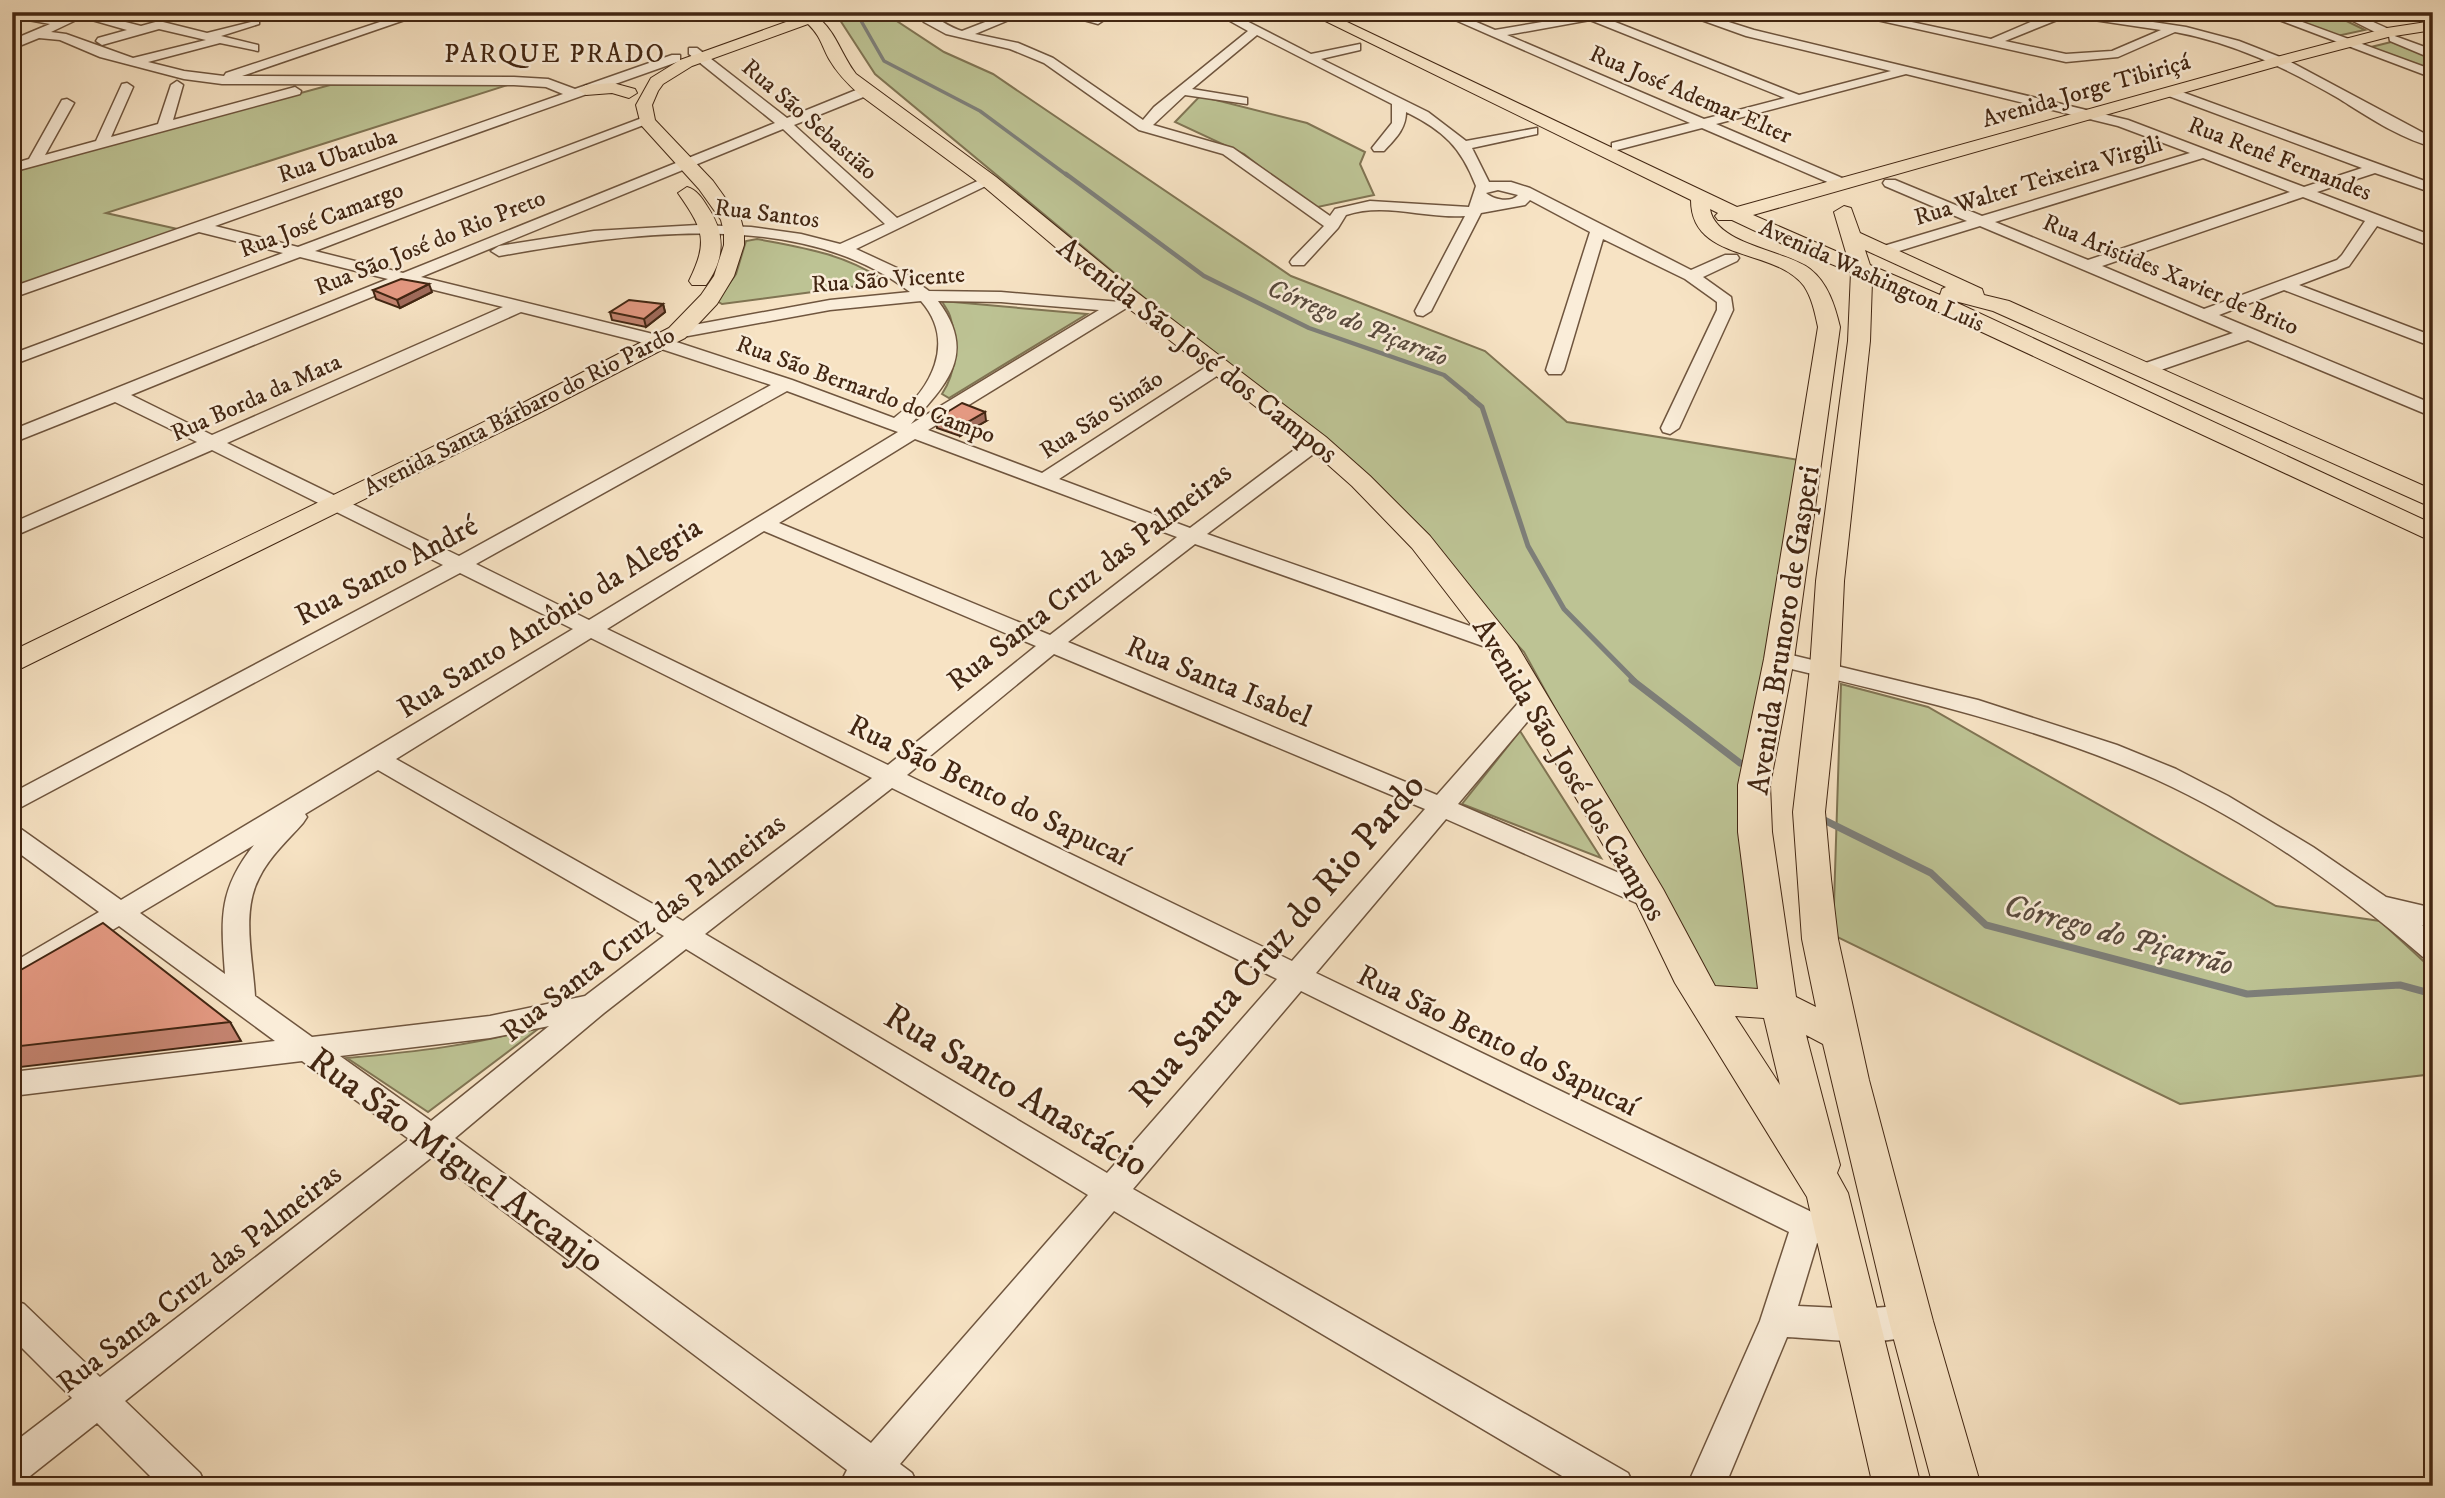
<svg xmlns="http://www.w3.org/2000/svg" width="2445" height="1498" viewBox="0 0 2445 1498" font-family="'IM FELL DW Pica',serif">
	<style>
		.green { fill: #bdc394; stroke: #807453; stroke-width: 2 }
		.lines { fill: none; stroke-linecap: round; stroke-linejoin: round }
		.stream-far3 { stroke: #7d7f7a; stroke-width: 3.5 }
		.stream-far2 { stroke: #7d7f7a; stroke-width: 4.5 }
		.stream-far1 { stroke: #7d7f7a; stroke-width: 5 }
		.stream { stroke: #7d7f7a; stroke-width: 7 }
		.minor-casing { stroke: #6f553e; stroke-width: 3 }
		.major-casing { stroke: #422612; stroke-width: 2 }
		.minor { fill: #faedd9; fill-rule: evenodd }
		.major { fill: #f7e3c4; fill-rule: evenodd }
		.wall { fill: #c48470; stroke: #422612; stroke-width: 2 }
		.shaded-wall { fill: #a06b5b; stroke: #422612; stroke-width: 2 }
		.building { fill: #e49982; stroke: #422612; stroke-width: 2 }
		.labels { text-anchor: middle; stroke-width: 5; stroke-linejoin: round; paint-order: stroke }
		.far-street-label { font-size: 24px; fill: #422612; stroke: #faedd9 }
		.far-neighbourhood-label { font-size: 26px; letter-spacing: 2px; fill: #422612; stroke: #faedd9 }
		.far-water-label { font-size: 26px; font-style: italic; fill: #5a4b3e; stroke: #faedd9 }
		.street-label { font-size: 30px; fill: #422612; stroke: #faedd9 }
		.water-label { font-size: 32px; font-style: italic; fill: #5a4b3e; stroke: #faedd9 }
		.near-street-label { font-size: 37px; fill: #422612; stroke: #faedd9 }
	</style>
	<rect width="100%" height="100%" fill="#f7e3c4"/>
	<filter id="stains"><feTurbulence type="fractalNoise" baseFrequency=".00286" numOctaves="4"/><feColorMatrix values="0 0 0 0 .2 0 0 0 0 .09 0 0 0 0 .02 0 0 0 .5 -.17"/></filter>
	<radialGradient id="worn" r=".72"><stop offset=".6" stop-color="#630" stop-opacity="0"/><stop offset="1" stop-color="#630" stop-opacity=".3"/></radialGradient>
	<path class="green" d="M850 12H883L944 52 993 74 1291 276 1485 351 1567 422 1799 460 1745 797 1766 996 1709 990 1524 652 1366 482 875 74 838 17Z
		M2273 12H2328L2365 30 2337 36Z
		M2395 41 2433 59V71L2367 48Z
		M511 84 106 213 182 230 12 291V172L330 85Z
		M1200 96 1307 123 1365 152 1360 164 1374 195 1313 208 1244 154 1175 122Z
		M757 239C804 248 841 253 882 279L880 283 722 304 717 301 736 274 746 241Z
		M942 301 1087 314 949 398 942 394C957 371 958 342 950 316 948 310 944 306 942 301Z
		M1841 684 1928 707 2276 906 2380 921 2433 970V1074L2180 1104 1833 935Z
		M1520 731 1601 858 1462 804Z
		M542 1026 428 1112 347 1058C414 1052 478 1045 542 1026Z"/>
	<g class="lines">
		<path class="stream-far3" d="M856 12 884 61 980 111 1068 176"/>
		<path class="stream-far2" d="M1066 174 1204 276 1309 328 1444 375 1472 398"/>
		<path class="stream-far1" d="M1470 397 1482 407 1528 546 1564 609 1635 681"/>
		<path class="stream" d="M1632 680 1740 763
			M1822 819 1931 873 1986 925 2247 994 2400 985 2433 994"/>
		<defs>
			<path id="minor" d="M12 12 61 19 77 12H93L51 32 66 34 133 58 206 40 159 29 102 45 96 41 98 38 127 30 92 20V16L98 12H114L106 17 141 26 159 21 207 33 259 20V24L221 36 258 45V51L220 43 148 62 184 71 224 76 226 73 410 12H428L242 76 514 77 548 79 575 89 672 55H680V61L215 226 298 247 642 118 647 117 654 121 315 251 403 273 775 123 689 54V48H697L787 118 861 88H871V94L794 125 897 218 984 178 989 177 996 181 856 249 897 268 929 291 1001 292 1120 302 1128 307 928 430 1042 473 1214 362H1226L1229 366 1226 370 1059 479 1190 528 1310 438H1324L1327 442 1324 446 1207 534 1510 640 1513 645 1510 650H1494L1195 544 1068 642 1437 795 1527 693 1535 691 1543 693 1547 698 1543 703 1458 804 1661 891 1665 898 1661 905 1651 908 1641 905 1446 819 1316 973 1818 1215 1849 1226 1854 1236 1849 1246 1837 1250 1817 1243 1798 1306 1860 1309 1911 1305 1923 1310 1928 1321 1923 1332C1882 1348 1831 1339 1787 1337L1725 1486H1687L1760 1321 1789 1232 1301 991 1133 1189 1628 1473 1634 1486H1579L1114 1211 900 1464 912 1473 918 1486H839L847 1470 432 1157 125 1401 200 1473 206 1486H160L97 1423 25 1480 12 1485V1444L72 1398 12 1338V1300L24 1304 100 1377 409 1139 302 1061 12 1096V1072L275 1041 119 926 22 985 12 988V963L99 912 12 848V826L21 829 121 900 573 629 460 573 12 812V793L443 565 212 450 12 537V523L197 442 115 402 12 443V430L388 279 300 257 12 365V354L283 253 199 232 12 298V287L563 94 546 87 514 85 222 84 184 79 100 57 60 40 39 38 12 49V40L50 24 12 17ZM783 129 885 224 840 244 801 234 751 227 698 225 594 231 499 246 491 251 499 256C627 233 800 207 910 292L830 300 677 328 668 333 677 338 830 310 921 301C957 342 931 390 894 418L792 380 649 333 421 277ZM406 283 503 307 212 435 131 395ZM938 301 1001 302 1099 310 911 424C944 386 979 355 938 301ZM521 312 637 341 771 385 459 556 227 443ZM787 391 898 432 589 620 476 564ZM915 439 1177 537 1050 635 779 523ZM764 531 1036 646 888 765 607 629ZM591 638 872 778 683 921 396 759ZM1054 654 1425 809 1292 961 907 775ZM378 770 664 936 585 996 490 1016 312 1037 255 996C253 959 241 912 259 878 269 857 288 840 303 823L307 817 305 814ZM892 788 1277 979 1107 1173 705 934ZM254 845C218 890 221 919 225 974L140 913ZM686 949 1088 1195 871 1443 455 1138 604 1013ZM549 1026 431 1121 340 1056 490 1038Z
				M915 12C932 12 945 26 962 31L1011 12H1028L975 34 1018 43 1053 58 1143 120 1154 107 1248 31 1214 12H1229L1311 54 1360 44V50L1321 59 1428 112 1466 141 1537 128V134L1472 148 1489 182H1511L1530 188 1691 270 1725 255H1737L1739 258 1737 261 1703 277 1731 297 1733 310 1679 428 1670 434 1663 432 1661 428 1717 310V302L1713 299 1685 279 1603 239 1564 370 1561 374H1549L1546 370 1590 232 1530 200 1525 205 1481 213 1431 311 1423 316 1417 315 1415 311 1465 216C1425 219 1385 202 1346 215L1338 228 1304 265H1292L1290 262 1292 259 1324 226 1223 154 1139 130 1044 63 1010 49 946 34 924 22ZM1257 35 1392 104V123L1372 148 1374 151H1384C1395 139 1406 129 1406 112 1444 131 1461 147 1476 186L1469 207 1370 201 1335 209 1330 216 1233 148 1153 125 1185 95 1247 104V98L1192 89ZM1498 190 1518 195C1511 203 1494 200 1486 193Z
				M1055 12H1078L1104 20 1098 24Z
				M1437 12H1453L1495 30 1578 16 1573 12H1590L1799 95 1891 71 1746 36 1679 12H1697L1754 30 2128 120 2304 187 2362 168 2166 95 2165 92 2171 88 2433 184V193L2375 173 2317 192 2433 236V247L2377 226 2349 266 2299 285 2433 336V347L2284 290 2219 315 2433 404V417L2248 340 2149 374H2137L2134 370 2137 366 2233 333 1980 226 1883 256 1875 251 1877 248 1967 221 1885 186 1883 183 1885 180H1895L1982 216 2190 153 2118 126 1906 74 1716 124 1849 181 1851 184 1849 187H1839L1702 128 1617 150 1612 149V143L1690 123ZM1590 20 1785 98 1704 119 1507 35ZM2203 158 2290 192 2088 260 1995 222ZM2303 197 2365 221 2342 255 2337 260 2204 309 2102 266Z
				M1841 12H1865L1991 39 2054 12H2087L2186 27 2239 41 2285 59 2433 138V147C2399 138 2367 116 2338 98 2286 68 2234 43 2175 32L2118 57 2066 62ZM2067 16 2161 30 2112 51 2066 54 2005 41Z
				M2258 12H2275L2433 70V78Z
				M2335 12H2351L2391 30 2392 35 2433 50V59L2390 41 2389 36H2383Z
				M177 81 183 85 173 120 295 87 301 91 300 94 12 172V164L29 159 62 100 67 99 74 103 45 155 96 141 122 84 127 83 133 87 111 137 158 124 171 85Z
				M1779 652 1978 700 2117 745 2176 769 2228 796 2313 847 2386 897 2433 908V928L2422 925 2433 934V960L2423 957C2343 888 2252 823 2155 779 2032 724 1901 696 1771 664L1768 659 1771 654Z"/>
			<path id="major" d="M797 12H832L830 16 821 20C837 35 842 56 856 74L996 177 1135 291 1326 437 1370 476 1430 536 1517 645 1663 889 1715 986 1758 989 1738 832V785L1764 659 1818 327C1815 313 1812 298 1804 286 1775 247 1691 263 1691 200L1307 12H1326L1737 207 2273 58 2387 28 2433 21V30L2388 37 2285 64 1753 215 1847 256 1834 212 1844 206 1851 208 1860 233 1982 289 1984 295 2009 301 2433 490V508L1993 311 1951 300 2433 524V542L1872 281 1870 341 1844 581 1840 668 1825 812 1831 879 1838 939 1869 1080 1933 1321 1981 1486H1933L1889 1321 1823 1044 1806 1035 1840 1165 1837 1173 1848 1193 1921 1486H1873L1807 1197 1675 983 1634 898 1489 648 1412 548 1352 486 1308 447 1119 301 982 185 860 95C848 84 837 73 829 59 821 44 821 37 808 24L692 66 663 84 658 91 652 105 655 120 713 181 741 220 744 232V245L734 276 717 304 685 338 537 414 22 668 12 671V651L521 404 669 328 701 295 714 276 724 245V232L721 220 699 189 641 125 636 105 651 78 680 60 800 17ZM1710 209 1718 213 1715 216 1718 220H1732L1789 247 1851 272 1848 341 1816 581 1810 668 1793 812 1802 939 1816 1007 1796 997 1772 832 1770 785 1794 659 1840 327C1835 306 1828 283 1810 269 1785 250 1716 245 1710 209ZM1865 250 1946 287 1942 289 1940 295 1870 265ZM1735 1016 1764 1018 1780 1085Z
				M613 83 635 89 637 93 629 98 612 93 586 95 578 90 586 85Z
				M687 187C697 190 702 198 707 206 726 233 725 259 706 285H692L689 281C709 240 703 229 678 193Z"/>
		</defs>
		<use href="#minor" class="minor-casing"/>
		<use href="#major" class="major-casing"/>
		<use href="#minor" class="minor"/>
		<use href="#major" class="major"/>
	</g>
	<path class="wall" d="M373 290 432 292 400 308 376 299Z
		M663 304 665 312 646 327 612 320 610 312Z
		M936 419 986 421 960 436 937 428Z
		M12 975 230 1022 241 1041 12 1068Z"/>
	<path class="shaded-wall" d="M429 284 432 292 400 308 397 300Z
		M663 304 665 312 646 327 644 319Z
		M985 412 986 421 960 436 959 427Z"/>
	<path class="building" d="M401 279 429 284 397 300 373 290Z
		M629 300 663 304 644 319 610 312Z
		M962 403 985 412 959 427 936 419Z
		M103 923 230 1022 12 1047V975Z"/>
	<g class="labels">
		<g class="far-street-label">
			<text transform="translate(2086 90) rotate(-16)" y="8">Avenida Jorge Tibiriçá</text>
			<text transform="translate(1691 94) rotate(23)" y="8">Rua José Ademar Elter</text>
			<text transform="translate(810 119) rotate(41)" y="8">Rua São Sebastião</text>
			<text transform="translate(337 155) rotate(-19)" y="8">Rua Ubatuba</text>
			<text transform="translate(2280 158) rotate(21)" y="8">Rua Renê Fernandes</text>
			<text transform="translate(2038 180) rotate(-17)" y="8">Rua Walter Teixeira Virgili</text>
			<text transform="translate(767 213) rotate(7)" y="8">Rua Santos</text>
			<text transform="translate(321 219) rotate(-21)" y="8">Rua José Camargo</text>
			<text transform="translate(430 242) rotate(-22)" y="8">Rua São José do Rio Preto</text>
			<text transform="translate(2171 274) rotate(23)" y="8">Rua Aristides Xavier de Brito</text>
			<text transform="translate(1872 275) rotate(24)" y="8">Avenida Washington Luis</text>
			<text transform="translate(888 279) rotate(-4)" y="8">Rua São Vicente</text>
			<text transform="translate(866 389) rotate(20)" y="8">Rua São Bernardo do Campo</text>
			<text transform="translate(256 397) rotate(-24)" y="8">Rua Borda da Mata</text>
			<text transform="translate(519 411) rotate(-27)" y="8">Avenida Santa Bárbaro do Rio Pardo</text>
			<text transform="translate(1101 414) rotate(-33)" y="8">Rua São Simão</text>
		</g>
		<g class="far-neighbourhood-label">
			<text x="555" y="62">PARQUE PRADO</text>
		</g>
		<g class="far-water-label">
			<text transform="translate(1358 322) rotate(22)" y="9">Córrego do Piçarrão</text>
		</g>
		<g class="street-label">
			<text transform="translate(1198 350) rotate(38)" y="10">Avenida São José dos Campos</text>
			<text transform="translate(386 570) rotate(-28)" y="10">Rua Santo André</text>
			<text transform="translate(1089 576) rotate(-38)" y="10">Rua Santa Cruz das Palmeiras</text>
			<text transform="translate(549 617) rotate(-32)" y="10">Rua Santo Antônio da Alegria</text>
			<text transform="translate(1783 630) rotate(-81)" y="10">Avenida Brunoro de Gasperi</text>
			<text transform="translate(1219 681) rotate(22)" y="10">Rua Santa Isabel</text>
			<text transform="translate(1570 769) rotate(59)" y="10">Avenida São José dos Campos</text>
			<text transform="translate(989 790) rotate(26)" y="10">Rua São Bento do Sapucaí</text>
			<text transform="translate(643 927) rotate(-38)" y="10">Rua Santa Cruz das Palmeiras</text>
			<text transform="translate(1498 1040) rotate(26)" y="10">Rua São Bento do Sapucaí</text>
			<text transform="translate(199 1278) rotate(-38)" y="10">Rua Santa Cruz das Palmeiras</text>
		</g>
		<g class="water-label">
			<text transform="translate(2119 934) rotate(15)" y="11">Córrego do Piçarrão</text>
		</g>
		<g class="near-street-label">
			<text transform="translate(1276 939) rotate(-49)" y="13">Rua Santa Cruz do Rio Pardo</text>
			<text transform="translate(1017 1089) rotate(31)" y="13">Rua Santo Anastácio</text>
			<text transform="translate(457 1159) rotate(36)" y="13">Rua São Miguel Arcanjo</text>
		</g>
	</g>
	<rect width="2445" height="1498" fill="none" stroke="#f7e3c4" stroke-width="42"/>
	<rect x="14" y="14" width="2417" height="1470" fill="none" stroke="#422612" stroke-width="3.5"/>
	<rect x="21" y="21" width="2403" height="1456" fill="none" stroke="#422612" stroke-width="2"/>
	<rect width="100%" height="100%" filter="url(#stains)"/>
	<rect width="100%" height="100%" fill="url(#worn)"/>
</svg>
